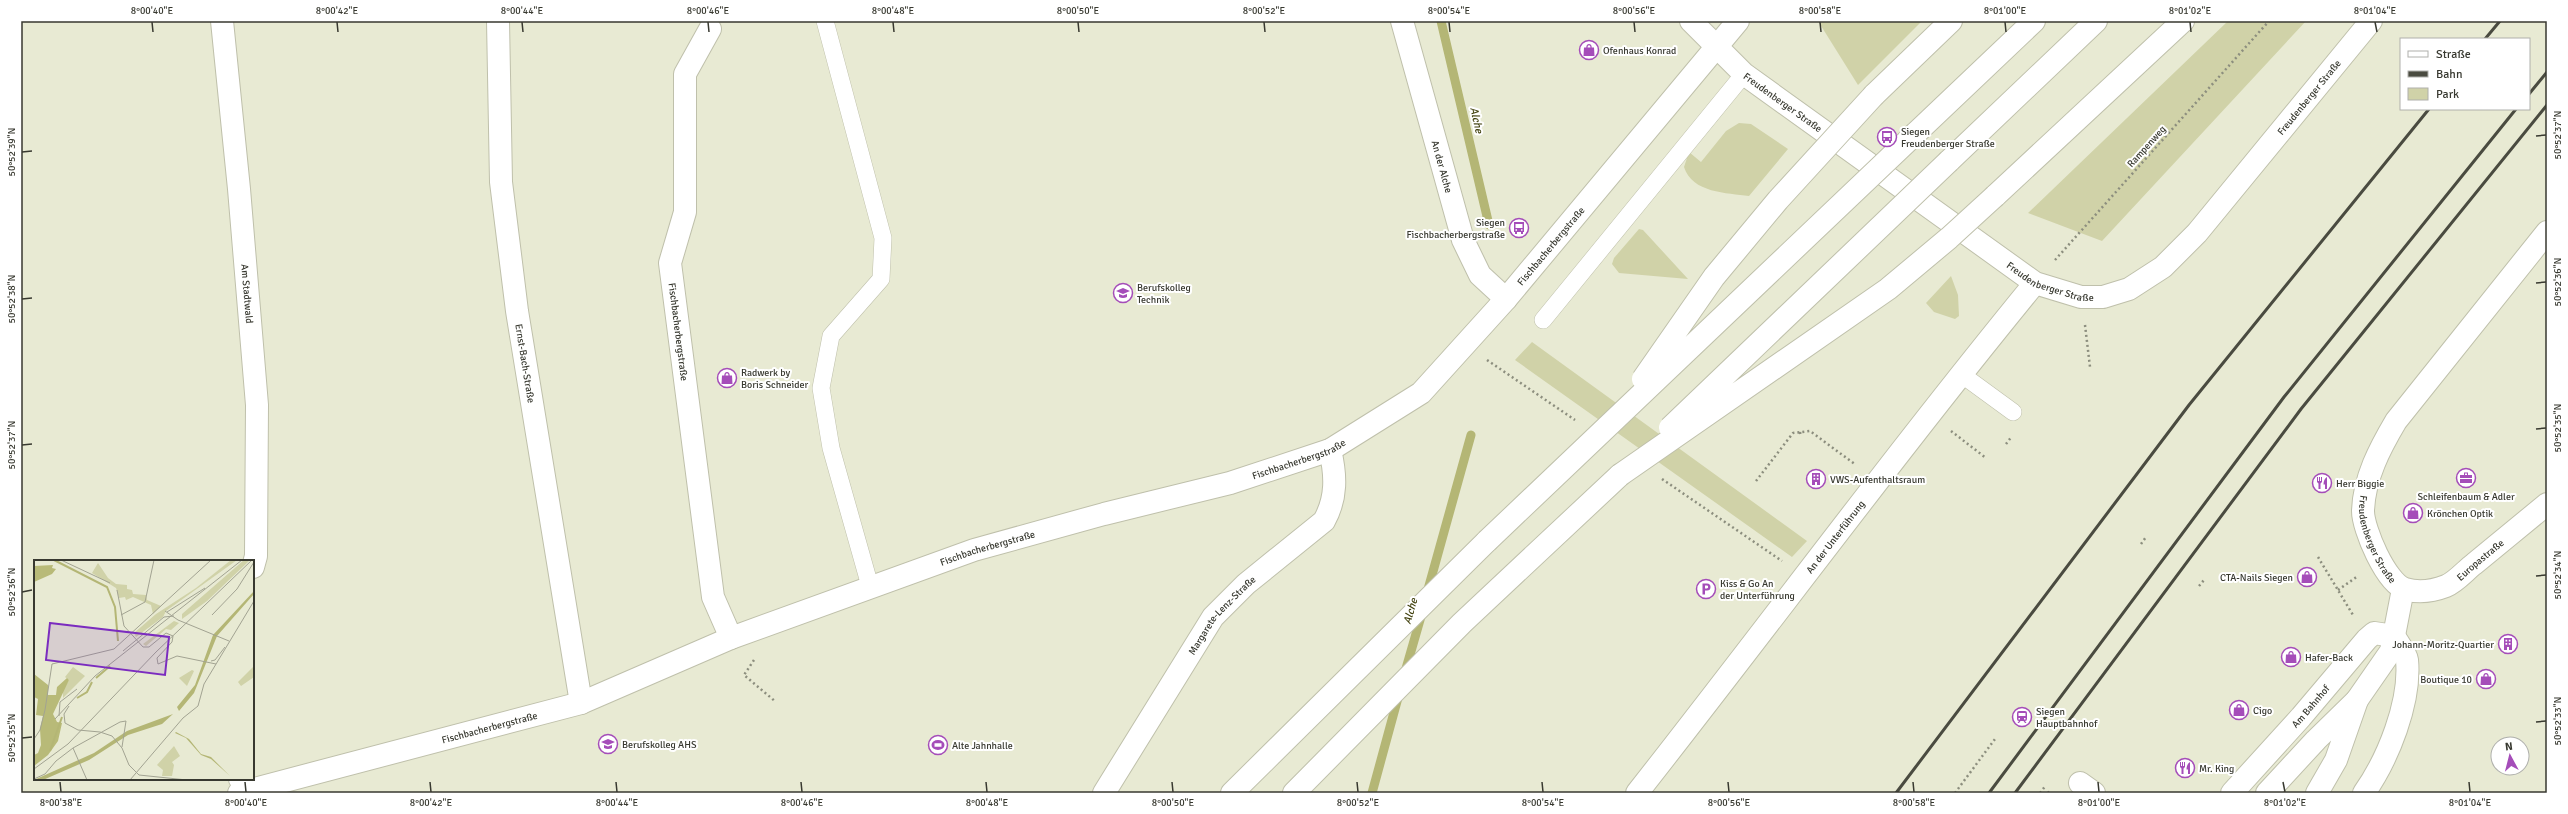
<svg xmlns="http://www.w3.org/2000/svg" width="2568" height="814" viewBox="0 0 2568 814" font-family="Signika,sans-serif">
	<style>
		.green { fill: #d0d2a8 }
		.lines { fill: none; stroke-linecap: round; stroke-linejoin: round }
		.stream { stroke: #b4b675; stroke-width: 9 }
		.lane-casing { stroke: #bfc0ab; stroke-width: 18 }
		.street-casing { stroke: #bfc0ab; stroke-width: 24 }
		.secondary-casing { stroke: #bfc0ab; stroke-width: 24 }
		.highway-casing { stroke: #bfc0ab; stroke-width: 24 }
		.path { stroke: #8c8e7e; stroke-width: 2.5; stroke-dasharray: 2 3; stroke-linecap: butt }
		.lane { stroke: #fff; stroke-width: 17 }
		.street { stroke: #fff; stroke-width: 22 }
		.secondary { stroke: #fff; stroke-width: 22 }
		.highway { stroke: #fff; stroke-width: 22 }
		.rail { stroke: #4a4b40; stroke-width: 3 }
		.highway-bridge-casing { stroke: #bfc0ab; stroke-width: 24; stroke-linecap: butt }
		.highway-bridge { stroke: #fff; stroke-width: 22 }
		.ticks { fill: none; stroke: #383930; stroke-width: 1.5 }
		.labels { text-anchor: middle; stroke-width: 4; stroke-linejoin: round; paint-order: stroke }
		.poi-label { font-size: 10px; fill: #383930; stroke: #fff; text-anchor: start }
		.street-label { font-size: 10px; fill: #383930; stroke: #fff }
		.water-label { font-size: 11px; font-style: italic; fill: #41410e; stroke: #fff }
		.inset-river { fill: none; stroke: #b4b675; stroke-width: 2 }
		.inset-road { fill: none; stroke: #a2a392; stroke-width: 1 }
		.view { fill: #7b2cbf; fill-opacity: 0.15; stroke: #7b2cbf; stroke-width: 2 }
		.inset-edge { fill: none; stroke: #383930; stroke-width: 2 }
		.neatline { fill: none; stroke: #383930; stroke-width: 1.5 }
		.ticks-label { font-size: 10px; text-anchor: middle; fill: #383930 }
	</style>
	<rect width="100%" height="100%" fill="#e8ead3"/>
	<path class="green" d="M1818 21H1922L1858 85Z
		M2228 21H2306L2102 241 2028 213Z
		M1739 123 1751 124 1788 149 1749 196C1727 193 1692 193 1684 167L1689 152 1701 162 1726 131Z
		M1639 229 1643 230 1688 279 1619 273 1612 264 1614 258Z
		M1951 276 1958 295 1959 316 1955 319 1934 312 1926 303Z
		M1532 342 1807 541 1792 557 1515 360Z"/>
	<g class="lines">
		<path class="stream" d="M1441 21 1489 225
			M1427 593 1471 435
			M1405 672 1422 613
			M1372 793 1399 694"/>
		<defs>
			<path id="lane" d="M825 21 883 238 881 279 831 336 821 388 831 448 870 586
				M1543 320 1744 74
				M1961 374 2013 412"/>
			<g id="street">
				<path id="s1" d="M222 21 239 189 257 405 256 556 253 567"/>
				<path id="s2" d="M498 21 501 182 517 311 581 703"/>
				<path id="s3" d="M1402 21 1463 240 1480 275 1506 299"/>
				<path id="s4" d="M710 29 685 74V212L670 263 713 597 731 638"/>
				<path d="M2357 700 2391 651 2403 589"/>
				<path d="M240 779 248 790"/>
				<path d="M2080 783 2094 793"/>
				<path id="s5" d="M1104 793 1213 617 1246 584 1324 521C1337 498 1336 475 1330 450"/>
				<path id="s6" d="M1637 793C1770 624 1898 450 2035 283"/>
				<path id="s7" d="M2232 793 2301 717 2367 639 2374 633 2394 636"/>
				<path d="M2267 793 2316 740 2357 700 2336 760 2317 793"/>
				<path d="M2364 793C2388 759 2411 702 2407 660 2406 653 2398 643 2394 636"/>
			</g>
			<g id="secondary">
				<path id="s8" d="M1691 21 1744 74 2035 283 2081 297H2103L2129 289 2163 267 2197 233 2371 21"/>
				<path id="s9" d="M2547 232 2396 421C2380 448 2364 478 2363 511 2363 529 2386 583 2405 589 2418 593 2433 591 2446 586 2456 582 2466 570 2474 564 2498 544 2523 524 2547 504"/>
				<path id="s10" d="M239 793 581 703 731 638 974 550 1104 514 1230 483 1330 450 1421 393 1506 299 1738 21"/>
			</g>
			<path id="highway" d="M1874 95 1951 21
				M1916 133 2034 21
				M1949 161 2096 21
				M1995 196 2183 21
				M1232 793 1487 541
				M1294 793 1462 623 1620 475"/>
		</defs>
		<use href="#lane" class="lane-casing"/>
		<use href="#street" class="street-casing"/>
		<use href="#secondary" class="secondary-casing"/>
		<use href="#highway" class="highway-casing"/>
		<path class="path" d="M2055 260 2269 21
			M2085 325 2090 367
			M1487 360 1575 420
			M1951 431 1986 458
			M1800 432 1801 437
			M2006 444 2012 436
			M1662 479 1782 561
			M1756 481 1793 433 1810 431 1856 465
			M2141 544 2146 537
			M2318 557 2353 615
			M2199 586 2204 580
			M2338 590 2358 576
			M754 660 744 675 776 702
			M1955 793 1995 739
			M2040 793 2046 785
			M2048 793 2051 789"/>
		<use href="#lane" class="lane"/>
		<use href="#street" class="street"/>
		<use href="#secondary" class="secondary"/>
		<use href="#highway" class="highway"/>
		<path class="rail" d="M2485 39 2500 21
			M2529 94 2547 72
			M1896 793 2189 405 2429 109
			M1989 793 2284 397 2516 109
			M2015 793 2301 409 2547 105"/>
		<defs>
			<path id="highway-bridge" d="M1643 379 1714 277 1778 200 1874 95
				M1670 428 1949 161
				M1620 475 1888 289 1949 238 1995 196
				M1487 541 1916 133"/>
		</defs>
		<use href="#highway-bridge" class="highway-bridge-casing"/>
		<use href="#highway-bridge" class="highway-bridge"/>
	</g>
	<path class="ticks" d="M152 22 153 32M337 22 338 32M522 22 523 32M708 22 709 32M893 22 894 32M1078 22 1079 32M1264 22 1265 32M1449 22 1450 32M1634 22 1635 32M1820 22 1821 32M2005 22 2006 32M2190 22 2191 32M2375 22 2377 32M2536 136 2546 135M22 152 32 151M2536 283 2546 282M22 299 32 298M2536 429 2546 428M22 445 32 444M2536 576 2546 575M22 592 32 590M2536 722 2546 721M22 738 32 737M60 782 61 792M245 782 246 792M430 782 431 792M616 782 617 792M801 782 802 792M986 782 987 792M1172 782 1173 792M1357 782 1358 792M1542 782 1543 792M1728 782 1729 792M1913 782 1914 792M2098 782 2099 792M2283 782 2285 792M2469 782 2470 792"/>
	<defs>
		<symbol id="shop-ring" viewBox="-11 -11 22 22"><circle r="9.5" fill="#fff" stroke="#a54db9" stroke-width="1.5"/><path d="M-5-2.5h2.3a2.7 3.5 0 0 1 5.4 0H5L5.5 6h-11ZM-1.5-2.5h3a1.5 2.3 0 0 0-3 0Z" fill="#a54db9"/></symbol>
		<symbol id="bus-ring" viewBox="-11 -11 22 22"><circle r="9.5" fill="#fff" stroke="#a54db9" stroke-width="1.5"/><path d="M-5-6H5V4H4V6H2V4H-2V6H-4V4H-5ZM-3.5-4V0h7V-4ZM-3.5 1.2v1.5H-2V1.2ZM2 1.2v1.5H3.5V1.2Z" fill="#a54db9"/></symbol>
		<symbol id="school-ring" viewBox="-11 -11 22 22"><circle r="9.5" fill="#fff" stroke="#a54db9" stroke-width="1.5"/><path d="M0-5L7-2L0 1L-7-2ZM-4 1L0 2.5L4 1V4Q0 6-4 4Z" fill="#a54db9"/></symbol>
		<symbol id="office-ring" viewBox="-11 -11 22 22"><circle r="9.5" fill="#fff" stroke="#a54db9" stroke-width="1.5"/><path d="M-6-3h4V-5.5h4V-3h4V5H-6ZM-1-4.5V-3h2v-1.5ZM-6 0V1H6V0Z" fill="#a54db9"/></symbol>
		<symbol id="building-ring" viewBox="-11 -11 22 22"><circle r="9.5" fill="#fff" stroke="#a54db9" stroke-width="1.5"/><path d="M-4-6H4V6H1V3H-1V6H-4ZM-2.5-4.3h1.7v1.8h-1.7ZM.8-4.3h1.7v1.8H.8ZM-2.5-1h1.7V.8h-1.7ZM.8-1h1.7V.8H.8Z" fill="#a54db9"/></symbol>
		<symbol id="restaurant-ring" viewBox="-11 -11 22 22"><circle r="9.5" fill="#fff" stroke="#a54db9" stroke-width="1.5"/><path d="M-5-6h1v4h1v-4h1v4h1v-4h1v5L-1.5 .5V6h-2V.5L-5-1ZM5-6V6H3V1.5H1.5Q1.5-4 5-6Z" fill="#a54db9"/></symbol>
		<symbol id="parking-ring" viewBox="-11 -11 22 22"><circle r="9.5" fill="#fff" stroke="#a54db9" stroke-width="1.5"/><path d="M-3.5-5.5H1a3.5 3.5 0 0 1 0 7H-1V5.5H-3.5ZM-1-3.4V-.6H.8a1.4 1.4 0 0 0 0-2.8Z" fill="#a54db9"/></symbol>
		<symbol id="station-ring" viewBox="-11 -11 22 22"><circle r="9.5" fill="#fff" stroke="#a54db9" stroke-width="1.5"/><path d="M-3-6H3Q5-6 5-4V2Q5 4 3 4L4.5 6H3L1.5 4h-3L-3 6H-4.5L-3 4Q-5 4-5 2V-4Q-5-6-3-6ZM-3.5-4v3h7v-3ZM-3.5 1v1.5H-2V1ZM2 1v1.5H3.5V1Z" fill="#a54db9"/></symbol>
		<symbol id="stadium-ring" viewBox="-11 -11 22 22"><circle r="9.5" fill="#fff" stroke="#a54db9" stroke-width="1.5"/><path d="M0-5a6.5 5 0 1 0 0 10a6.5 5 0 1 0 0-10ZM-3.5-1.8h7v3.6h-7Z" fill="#a54db9"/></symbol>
	</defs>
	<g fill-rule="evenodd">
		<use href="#shop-ring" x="1578" y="39" width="22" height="22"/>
		<use href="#bus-ring" x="1876" y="126" width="22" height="22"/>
		<use href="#bus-ring" x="1508" y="217" width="22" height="22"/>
		<use href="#school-ring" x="1112" y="282" width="22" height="22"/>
		<use href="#shop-ring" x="716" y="367" width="22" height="22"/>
		<use href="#office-ring" x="2455" y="467" width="22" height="22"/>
		<use href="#building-ring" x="1805" y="468" width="22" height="22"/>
		<use href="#restaurant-ring" x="2311" y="472" width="22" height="22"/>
		<use href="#shop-ring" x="2402" y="502" width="22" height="22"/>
		<use href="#shop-ring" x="2296" y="566" width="22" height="22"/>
		<use href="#parking-ring" x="1695" y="578" width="22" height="22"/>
		<use href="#building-ring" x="2497" y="633" width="22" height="22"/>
		<use href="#shop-ring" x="2280" y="646" width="22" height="22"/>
		<use href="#shop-ring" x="2475" y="668" width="22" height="22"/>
		<use href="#shop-ring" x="2228" y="699" width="22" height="22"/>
		<use href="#station-ring" x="2011" y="706" width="22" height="22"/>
		<use href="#school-ring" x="597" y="733" width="22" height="22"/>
		<use href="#stadium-ring" x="927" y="734" width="22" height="22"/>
		<use href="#restaurant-ring" x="2174" y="757" width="22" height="22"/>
	</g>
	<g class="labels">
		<g class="poi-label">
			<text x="1603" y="54">Ofenhaus Konrad</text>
			<text x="1901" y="135">Siegen<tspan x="1901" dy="12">Freudenberger Straße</tspan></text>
			<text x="1505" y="226" text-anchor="end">Siegen<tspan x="1505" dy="12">Fischbacherbergstraße</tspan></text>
			<text x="1137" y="291">Berufskolleg<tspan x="1137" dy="12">Technik</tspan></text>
			<text x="741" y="376">Radwerk by<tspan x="741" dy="12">Boris Schneider</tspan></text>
			<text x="1830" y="483">VWS-Aufenthaltsraum</text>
			<text x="2336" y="487">Herr Biggie</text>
			<text x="2466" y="500" text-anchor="middle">Schleifenbaum &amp; Adler</text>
			<text x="2427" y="517">Krönchen Optik</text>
			<text x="2293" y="581" text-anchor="end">CTA-Nails Siegen</text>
			<text x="1720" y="587">Kiss &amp; Go An<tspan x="1720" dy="12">der Unterführung</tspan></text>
			<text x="2494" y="648" text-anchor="end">Johann-Moritz-Quartier</text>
			<text x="2305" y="661">Hafer-Back</text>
			<text x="2472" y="683" text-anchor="end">Boutique 10</text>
			<text x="2253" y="714">Cigo</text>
			<text x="2036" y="715">Siegen<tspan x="2036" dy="12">Hauptbahnhof</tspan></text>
			<text x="622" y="748">Berufskolleg AHS</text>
			<text x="952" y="749">Alte Jahnhalle</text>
			<text x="2199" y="772">Mr. King</text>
		</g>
		<g class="street-label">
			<text dy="4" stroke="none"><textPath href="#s8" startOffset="795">Freudenberger Straße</textPath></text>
			<text dy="4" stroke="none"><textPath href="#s8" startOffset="123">Freudenberger Straße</textPath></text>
			<text transform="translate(2146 146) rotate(-48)" y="4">Rampenweg</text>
			<text dy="4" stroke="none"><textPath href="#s3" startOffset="151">An der Alche</textPath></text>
			<text dy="4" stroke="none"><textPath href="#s10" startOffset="1449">Fischbacherbergstraße</textPath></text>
			<text dy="4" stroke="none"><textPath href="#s8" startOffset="447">Freudenberger Straße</textPath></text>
			<text dy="4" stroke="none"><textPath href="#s1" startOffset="274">Am Stadtwald</textPath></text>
			<text dy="4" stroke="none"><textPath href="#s4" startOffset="312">Fischbacherbergstraße</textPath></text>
			<text dy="4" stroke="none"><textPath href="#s2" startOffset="344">Ernst-Bach-Straße</textPath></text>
			<text dy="4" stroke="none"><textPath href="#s10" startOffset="1113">Fischbacherbergstraße</textPath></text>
			<text dy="4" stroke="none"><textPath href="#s6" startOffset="324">An der Unterführung</textPath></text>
			<text dy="4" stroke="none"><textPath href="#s9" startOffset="370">Freudenberger Straße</textPath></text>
			<text dy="4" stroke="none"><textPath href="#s10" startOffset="789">Fischbacherbergstraße</textPath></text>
			<text dy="4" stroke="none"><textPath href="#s9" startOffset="515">Europastraße</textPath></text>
			<text dy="4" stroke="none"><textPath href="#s5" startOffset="214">Margarete-Lenz-Straße</textPath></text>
			<text dy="4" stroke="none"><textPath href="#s7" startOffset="117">Am Bahnhof</textPath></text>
			<text dy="4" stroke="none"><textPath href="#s10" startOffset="259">Fischbacherbergstraße</textPath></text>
		</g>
		<g class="water-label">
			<text transform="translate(1477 120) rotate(77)" y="4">Alche</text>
			<text transform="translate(1410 611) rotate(-74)" y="4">Alche</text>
		</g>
	</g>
	<g transform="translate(34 560)">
		<rect width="220" height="220" fill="#e8ead3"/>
		<path d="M197 0H203L132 51 129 57 102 77 100 73 122 54 162 28ZM210 0H216L173 41 148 59V54ZM64 3 74 18 82 24 93 25V29L98 30 99 34 112 35 113 40 127 46 119 54 117 45 99 37 92 40 91 37 85 38 82 28 58 13ZM140 61 145 63 137 70 132 69 112 86 109 84ZM220 106V117L207 126 204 122ZM39 107 51 116 29 138V130L35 120 31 117ZM158 110 160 111 153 126 145 118ZM140 186 146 196 138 202 140 205 138 216H128L129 210 123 205Z" fill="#d0d2a8"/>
		<path d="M19 5 18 8 22 9 18 14 0 22V6ZM0 114 14 125V135H22L23 127 33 118 35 120 19 154 23 162 28 163 24 181 14 195 0 206V195L4 193 7 185 6 169 9 156 2 155 4 139 0 137Z" fill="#b8ba78"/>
		<path d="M220 31V34L183 76 160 133 145 151 143 147 161 125 179 75ZM139 154 128 164 94 175 55 200 9 220H0L60 193 93 171ZM142 172 155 179 167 194 177 197 196 216 177 199 167 195 152 178 141 173Z" fill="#b4b675"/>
		<path class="inset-river" d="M20 0 73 27 81 47 84 81M62 118 76 106M43 138 53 132 58 122M16 191 28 157"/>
		<path class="inset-road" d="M27 0 76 23M83 30 90 66 109 87H115L132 73 139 76 138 82 123 98 124 104 143 96 182 104M131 51 144 60 195 81M133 52 171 28M87 55 111 42 120 0M178 55 203 29 220 2M89 91 130 57 140 56M177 101 181 100 191 87M25 156 26 142 43 129M21 159 61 116 208 0M31 163 44 170 66 172 78 176 88 188 95 205 105 215 153 220M31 163 30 154 35 146M0 179 6 170 11 150 18 104 80 89 177 0M39 188 86 162 92 161 88 187M0 209 34 184 122 92 218 0M0 219 11 214 22 201 39 188 53 220M96 220 149 158 164 146 170 124 220 41"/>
		<path class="view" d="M16 63 135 77 131 115 12 100Z"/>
		<rect width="220" height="220" class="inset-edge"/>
	</g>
	<rect width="2568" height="814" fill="none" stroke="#ffffff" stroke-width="44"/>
	<rect x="2400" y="38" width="130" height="72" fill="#ffffff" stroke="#afb0ac"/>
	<rect x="2408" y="51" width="20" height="6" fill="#ffffff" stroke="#afb0ac"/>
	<text x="2436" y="58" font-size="12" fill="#383930">Straße</text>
	<rect x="2408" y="71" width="20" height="6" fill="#4a4b40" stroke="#afb0ac"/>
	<text x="2436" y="78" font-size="12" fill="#383930">Bahn</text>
	<rect x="2408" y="88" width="20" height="12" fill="#d0d2a8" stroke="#afb0ac"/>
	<text x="2436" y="98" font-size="12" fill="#383930">Park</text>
	<g transform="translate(2510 756) rotate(353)"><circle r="19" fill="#ffffff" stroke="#afb0ac"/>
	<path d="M0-3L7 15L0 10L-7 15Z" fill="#a54db9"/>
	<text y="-6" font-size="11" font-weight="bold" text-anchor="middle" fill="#383930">N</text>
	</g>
	<rect x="22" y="22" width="2524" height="770" class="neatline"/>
	<g class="ticks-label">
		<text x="152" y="14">8°00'40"E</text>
		<text x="337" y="14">8°00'42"E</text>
		<text x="522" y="14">8°00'44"E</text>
		<text x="708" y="14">8°00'46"E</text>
		<text x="893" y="14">8°00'48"E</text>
		<text x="1078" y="14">8°00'50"E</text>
		<text x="1264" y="14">8°00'52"E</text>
		<text x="1449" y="14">8°00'54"E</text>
		<text x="1634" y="14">8°00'56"E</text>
		<text x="1820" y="14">8°00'58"E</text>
		<text x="2005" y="14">8°01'00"E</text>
		<text x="2190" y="14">8°01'02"E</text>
		<text x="2375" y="14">8°01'04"E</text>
		<text transform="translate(2557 135) rotate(-90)" y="4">50°52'37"N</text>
		<text transform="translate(11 152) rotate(-90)" y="4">50°52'39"N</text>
		<text transform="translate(2557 282) rotate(-90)" y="4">50°52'36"N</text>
		<text transform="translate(11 299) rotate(-90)" y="4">50°52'38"N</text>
		<text transform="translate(2557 428) rotate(-90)" y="4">50°52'35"N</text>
		<text transform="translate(11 445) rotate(-90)" y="4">50°52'37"N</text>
		<text transform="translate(2557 575) rotate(-90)" y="4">50°52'34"N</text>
		<text transform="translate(11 592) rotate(-90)" y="4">50°52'36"N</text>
		<text transform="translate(2557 721) rotate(-90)" y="4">50°52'33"N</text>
		<text transform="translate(11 738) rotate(-90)" y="4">50°52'35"N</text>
		<text x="61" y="806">8°00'38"E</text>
		<text x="246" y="806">8°00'40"E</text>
		<text x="431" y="806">8°00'42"E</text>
		<text x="617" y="806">8°00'44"E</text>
		<text x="802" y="806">8°00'46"E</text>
		<text x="987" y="806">8°00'48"E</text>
		<text x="1173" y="806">8°00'50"E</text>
		<text x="1358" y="806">8°00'52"E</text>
		<text x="1543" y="806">8°00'54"E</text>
		<text x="1729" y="806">8°00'56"E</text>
		<text x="1914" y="806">8°00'58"E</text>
		<text x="2099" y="806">8°01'00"E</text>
		<text x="2285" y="806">8°01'02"E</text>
		<text x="2470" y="806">8°01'04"E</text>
	</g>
</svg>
